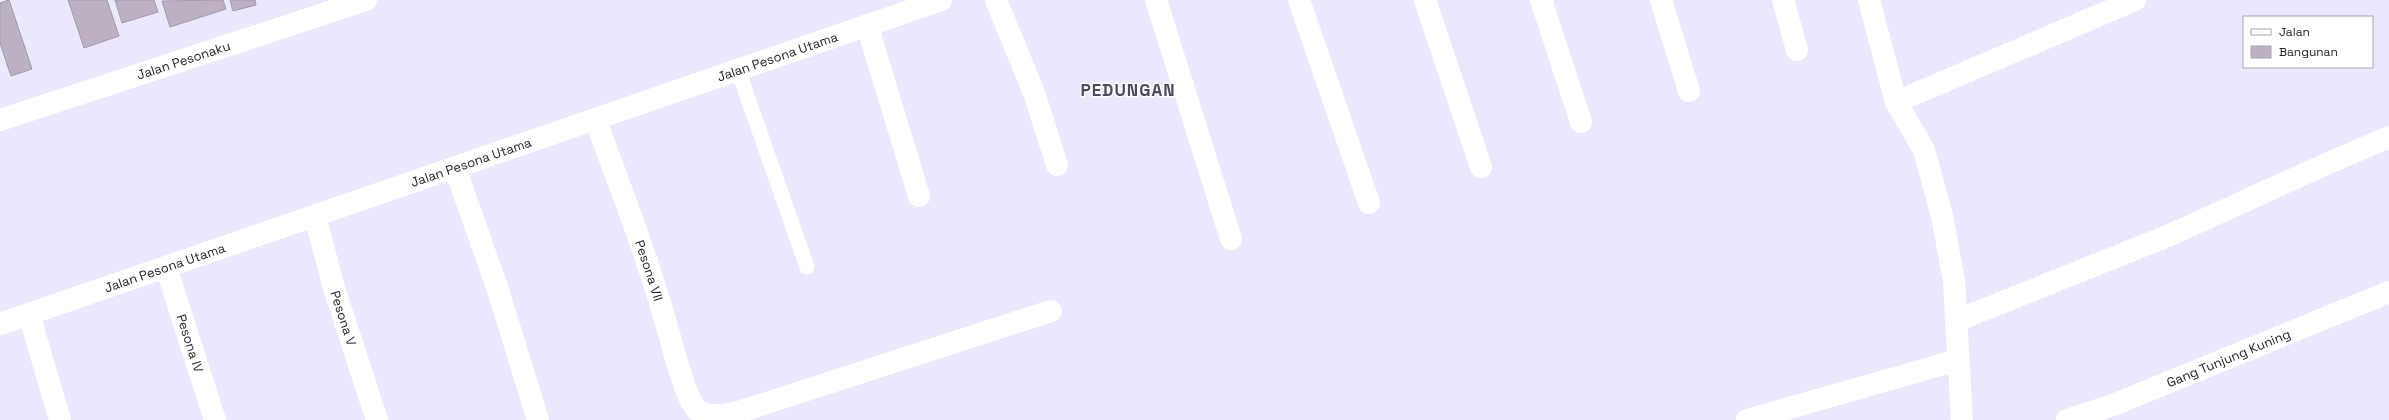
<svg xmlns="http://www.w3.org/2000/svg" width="2389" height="420" viewBox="0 0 2389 420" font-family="'Space Grotesk',sans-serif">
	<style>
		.building { fill: #bcb0c3; stroke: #a498ab }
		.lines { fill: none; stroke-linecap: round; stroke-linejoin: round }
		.lane { stroke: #fff; stroke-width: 15 }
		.street { stroke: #fff; stroke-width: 22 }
		.labels { text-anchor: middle; stroke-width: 3; stroke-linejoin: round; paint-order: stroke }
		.street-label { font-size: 13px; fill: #24232b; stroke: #fff }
		.district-label { font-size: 17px; font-weight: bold; letter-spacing: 1px; fill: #4b4a5c; stroke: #fff }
	</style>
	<rect width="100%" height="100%" fill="#eae8fe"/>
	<path class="building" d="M9 0 32 69 11 76 0 43V3Z
		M68 0H107L119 36 84 48Z
		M115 0H154L158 12 122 23Z
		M223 0 226 9 170 27 162 1Z
		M230 0H255L256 5 233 11Z"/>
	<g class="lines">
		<path class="lane" d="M738 70 807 267"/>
		<g class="street">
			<path d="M996 0 1034 93 1057 165"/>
			<path d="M1156 0 1231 239"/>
			<path d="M1299 0 1369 203"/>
			<path d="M1425 0 1481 167"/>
			<path d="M1541 0 1581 122"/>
			<path d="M1661 0 1689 91"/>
			<path d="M1783 0 1797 50"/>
			<path d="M1869 0 1896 102 1924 150 1942 216 1954 281 1962 420"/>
			<path d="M867 25 919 196"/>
			<path d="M1896 102 2135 0"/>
			<path id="s1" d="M595 119C624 196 653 272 674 352 678 365 688 402 697 410 713 420 733 414 751 408L1051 311"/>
			<path id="s2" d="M0 120 366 0"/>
			<path d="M455 168 497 287 538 420"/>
			<path id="s3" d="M315 216 334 288 377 420"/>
			<path id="s4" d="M166 267 215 420"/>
			<path d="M29 314 60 420"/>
			<path d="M1956 321 2170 235 2324 165 2389 137"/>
			<path id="s5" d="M0 324 941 0"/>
			<path d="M1747 420 1958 360"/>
			<path id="s6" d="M2067 420 2113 405 2389 292"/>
		</g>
	</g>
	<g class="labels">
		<g class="street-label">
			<text dy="5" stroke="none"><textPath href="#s5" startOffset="822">Jalan Pesona Utama</textPath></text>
			<text dy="5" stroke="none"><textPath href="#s2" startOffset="193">Jalan Pesonaku</textPath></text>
			<text dy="5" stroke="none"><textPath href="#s5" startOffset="498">Jalan Pesona Utama</textPath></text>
			<text dy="5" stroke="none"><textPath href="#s5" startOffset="174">Jalan Pesona Utama</textPath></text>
			<text dy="5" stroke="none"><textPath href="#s1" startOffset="161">Pesona VII</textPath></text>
			<text dy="5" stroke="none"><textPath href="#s3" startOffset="106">Pesona V</textPath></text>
			<text dy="5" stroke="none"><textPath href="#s4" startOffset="80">Pesona IV</textPath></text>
			<text dy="5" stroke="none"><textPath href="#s6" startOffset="173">Gang Tunjung Kuning</textPath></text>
		</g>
		<g class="district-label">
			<text x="1128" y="96">PEDUNGAN</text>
		</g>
	</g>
	<rect x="2243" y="16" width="130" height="52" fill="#ffffff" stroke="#a7a7aa"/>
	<rect x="2251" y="29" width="20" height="6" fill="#ffffff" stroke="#a7a7aa"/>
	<text x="2279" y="36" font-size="12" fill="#24232b">Jalan</text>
	<rect x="2251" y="46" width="20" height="12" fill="#bcb0c3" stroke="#a7a7aa"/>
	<text x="2279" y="56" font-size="12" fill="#24232b">Bangunan</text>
</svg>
